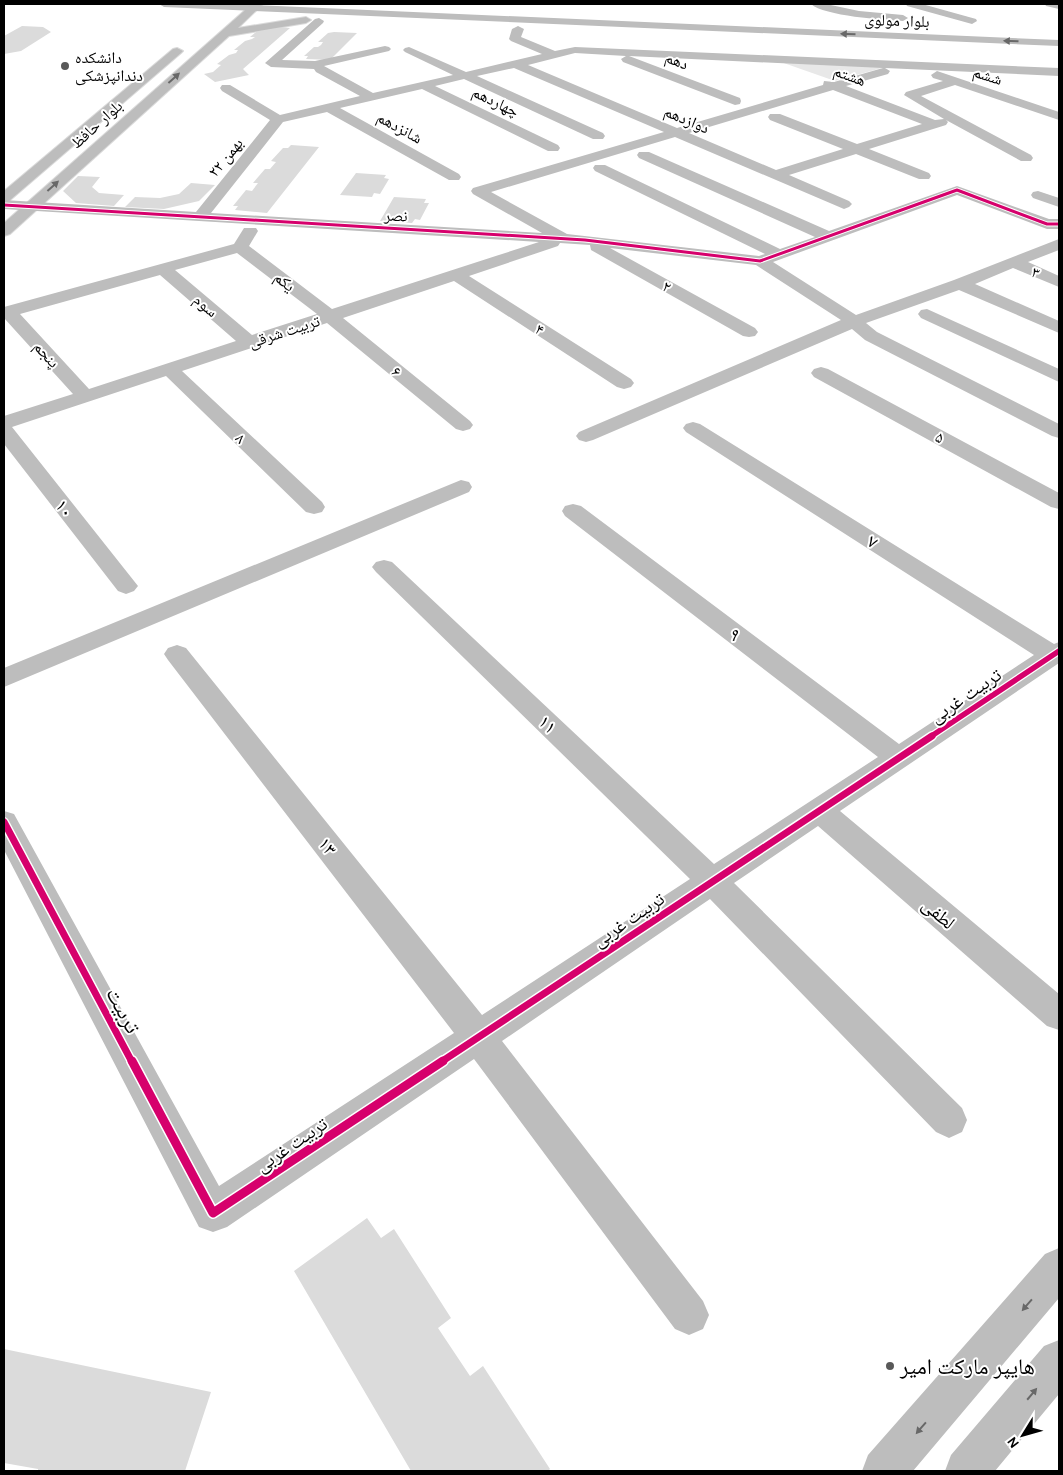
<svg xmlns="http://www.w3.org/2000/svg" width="1063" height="1475" viewBox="0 0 1063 1475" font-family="Karla,'Noto Naskh Arabic',sans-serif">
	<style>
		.green { fill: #e8e8e8 }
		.building { fill: #dbdbdb }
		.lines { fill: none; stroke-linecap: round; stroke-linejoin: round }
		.major-casing { stroke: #dbdbdb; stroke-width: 2 }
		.minor { fill: #bdbdbd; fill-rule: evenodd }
		.major { fill: #bdbdbd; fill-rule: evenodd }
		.cycleway-far3-casing { stroke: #fff; stroke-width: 5 }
		.cycleway-far2-casing { stroke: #fff; stroke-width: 8 }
		.cycleway-far1-casing { stroke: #fff; stroke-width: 10 }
		.cycleway-casing { stroke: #fff; stroke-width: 12 }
		.cycleway-far3 { stroke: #d6006c; stroke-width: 3 }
		.cycleway-far2 { stroke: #d6006c; stroke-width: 5.5 }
		.cycleway-far1 { stroke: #d6006c; stroke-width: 7 }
		.cycleway { stroke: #d6006c; stroke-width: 9 }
		.oneway { fill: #686868 }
		.poi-dot { fill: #595959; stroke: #fff; stroke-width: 2 }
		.labels { text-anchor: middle; stroke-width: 4; stroke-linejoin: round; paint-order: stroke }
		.far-street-label { font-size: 16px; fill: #000; stroke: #fff }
		.far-poi-label { font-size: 16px; fill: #000; stroke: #fff; text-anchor: start }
		.street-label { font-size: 19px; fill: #000; stroke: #fff }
		.near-street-label { font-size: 22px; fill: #000; stroke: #fff }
		.near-poi-label { font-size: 22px; fill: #000; stroke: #fff; text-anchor: start }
	</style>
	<rect width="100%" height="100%" fill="#fff"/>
	<path class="green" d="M778 61 889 66 835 81Z"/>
	<path class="building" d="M22 26 43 27 51 32 21 51 4 54V36Z
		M268 26 290 28 243 69 249 75 215 82 204 74 213 72 221 65 217 64 229 55 236 53 238 50H234L245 41 252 39 255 37H250L261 28Z
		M334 32 357 33 330 60 306 59 308 56H304L314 47H318L321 45 323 42H318L328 33Z
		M291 145 319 147 267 213 235 210 238 206H233L246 190 252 191 258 183H253L265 169H270L276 162 271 161 283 148H288Z
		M356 173 386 175 384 178 389 179 380 194 374 193 372 197 340 195Z
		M78 176 100 177 92 187 99 193 124 195 114 206 76 203 63 191Z
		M191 183 215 185 199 201 164 209 125 207 135 197 160 198 179 194Z
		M394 197 426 199 424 203H429L420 220 415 219 412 223 380 221Z
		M367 1218 381 1238 394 1229 451 1318 438 1328 470 1376 483 1366 550 1469 548 1471H411L294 1271Z
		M4 1349 211 1392 185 1471H38V1469L4 1463Z"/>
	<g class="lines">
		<defs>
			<path id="major" d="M252 4H263L238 28 306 17 311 20 306 23 229 36 10 234 4 236V223Z
				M177 48 183 51 181 53 9 201 4 202V191L173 49Z"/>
		</defs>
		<use href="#major" class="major-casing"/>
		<path class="minor" d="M159 4H231L1059 40V46L164 7Z
			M811 4H826L859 11 903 15 908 18 903 21C884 20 824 16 811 4Z
			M906 4H922L976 19 977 21 972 24 907 6Z
			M1045 4H1059V9L1046 6Z
			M319 18 324 21 323 23 282 60 315 61 385 46 389 47 391 49 389 51 324 66 373 93 453 75 405 52 403 50 405 48 409 47 466 72 542 54 511 41 509 39 512 29 518 26 524 29 521 37 555 51 575 47 1059 68V76L885 68 890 71 888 74 846 86 935 120 944 119 904 95 906 92 943 81 933 78 931 75 937 71 1059 112V120L955 85 921 96 1031 155 1033 158 1031 161H1021L946 120 948 122 946 125 869 149 929 173 931 176 929 179H919L856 154 789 175 849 201 852 204 849 207 844 209 675 137 491 192 567 234 759 256 765 254 595 171 593 168 595 165H605L780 249 815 237 639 158 637 155 639 152H649L829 231 957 186 1049 219H1059V229H1047L957 195 773 262 856 315 954 280 1059 239V250L1028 262 1059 276V287L1013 268 975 284 1059 321V333L959 290 866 323 877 332 1059 424V438L1052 436 865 340 852 329 593 440 586 442 579 440 576 436 579 432 841 320 756 265 610 248 755 328 758 332 755 336 749 337 743 336 591 250 590 245 560 243 558 246 469 276 631 379 634 383 631 387 624 389 617 387 454 281 343 318 470 421 473 425 470 429 463 431 456 429 327 323 182 371 322 502 325 507 322 512 314 514 306 512 166 376 12 427 138 586 134 591 126 594 118 591 4 444V416L73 394 4 318V307L234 244 244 228H256L258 231 249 246 332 309 539 242 4 209V200L196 212 270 120 222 91 220 88 222 85H230L280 115 360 96 316 72 314 69 271 67 265 63 315 19ZM575 53 626 56 621 59 623 62 735 105 740 104 741 101 740 98 629 56 883 68 834 82 824 81 823 85 677 128 528 65ZM514 68 664 132 473 188 471 191 473 194 542 233 211 213 283 122 327 112 449 180H459L461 177 459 174 340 108 422 89 548 151H558L560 148 558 145 435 86 464 79 593 139H603L605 136 603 133 477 76ZM833 90 922 124 857 144 780 114H770L768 117 770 120 843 149 776 170 689 133ZM237 253 317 314 252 335 175 270ZM160 275 236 341 89 389 20 314Z
			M1038 191 1059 198V207L1033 198 1031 195 1033 192Z
			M927 309 1059 369V382L921 318 918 314 921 310Z
			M821 367 828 369 1059 493V509L1051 507 814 377 811 373 814 369Z
			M693 422 700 424 1054 644 1059 642V663L840 811 1059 994V1030L1047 1026 818 826 734 883 962 1108 967 1120 962 1132 949 1138 936 1132 710 899 502 1041 703 1301 709 1315 703 1329 689 1335 675 1329 474 1059 227 1227 213 1232 199 1227 4 850V811L14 814 219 1186 454 1033 168 660 164 654 168 648 177 645 186 648 482 1015 690 879 376 572 372 567 376 562 384 560 392 562 714 864 878 757 565 516 562 511 565 506 573 504 581 506 899 744 1034 655 686 432 683 428 686 424Z
			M461 480 469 482 472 487 469 492 4 687V668Z
			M1059 1248V1298L913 1471H862L868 1455 1045 1254Z
			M1059 1340V1394L995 1471H945L951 1455 1044 1346Z"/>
		<use href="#major" class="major"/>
		<defs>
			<path id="cycleway-far3" d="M4 205 585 240 760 261 957 190 1047 224H1059"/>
			<path id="cycleway-far2" d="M930 737 1059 651"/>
			<path id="cycleway-far1" d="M4 822 132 1062
				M441 1062 932 736"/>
			<path id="cycleway" d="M132 1061 213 1213 443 1061"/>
		</defs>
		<use href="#cycleway-far3" class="cycleway-far3-casing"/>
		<use href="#cycleway-far2" class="cycleway-far2-casing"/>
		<use href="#cycleway-far1" class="cycleway-far1-casing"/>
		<use href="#cycleway" class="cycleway-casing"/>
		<use href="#cycleway-far3" class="cycleway-far3"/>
		<use href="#cycleway-far2" class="cycleway-far2"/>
		<use href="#cycleway-far1" class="cycleway-far1"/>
		<use href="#cycleway" class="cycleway"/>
	</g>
	<defs><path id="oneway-solid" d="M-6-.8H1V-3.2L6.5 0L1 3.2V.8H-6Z" transform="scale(1.25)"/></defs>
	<g class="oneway">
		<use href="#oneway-solid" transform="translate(848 34) rotate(-178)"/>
		<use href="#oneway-solid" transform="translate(1011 41) rotate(-178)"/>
		<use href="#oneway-solid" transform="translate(174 78) rotate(-42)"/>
		<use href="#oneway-solid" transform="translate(53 186) rotate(-42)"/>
		<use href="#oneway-solid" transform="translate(1027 1305) rotate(131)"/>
		<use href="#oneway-solid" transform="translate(1032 1394) rotate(-50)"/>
		<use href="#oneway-solid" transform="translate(921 1428) rotate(131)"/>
	</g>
	<g class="poi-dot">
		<circle cx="65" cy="66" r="5"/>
		<circle cx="890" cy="1366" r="5"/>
	</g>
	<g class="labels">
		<g class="far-street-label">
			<text transform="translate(897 20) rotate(2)" y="6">بلوار مولوی</text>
			<text transform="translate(677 60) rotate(21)" y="6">دهم</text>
			<text transform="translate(850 75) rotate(20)" y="6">هشتم</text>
			<text transform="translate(988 75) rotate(18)" y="6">ششم</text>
			<text transform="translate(496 101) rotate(26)" y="6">چهاردهم</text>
			<text transform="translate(687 119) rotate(23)" y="6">دوازدهم</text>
			<text transform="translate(96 124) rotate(-42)" y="6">بلوار حافظ</text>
			<text transform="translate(400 127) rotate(29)" y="6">شانزدهم</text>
			<text transform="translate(225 157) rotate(-51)" y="6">۲۲ بهمن</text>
			<text transform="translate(396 215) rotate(3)" y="6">نصر</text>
			<text transform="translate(1036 272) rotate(23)" y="6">۳</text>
			<text transform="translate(285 281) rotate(38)" y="6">یکم</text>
			<text transform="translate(667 286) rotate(29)" y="6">۲</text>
			<text transform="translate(206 305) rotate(40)" y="6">سوم</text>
			<text transform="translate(540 329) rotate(33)" y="6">۴</text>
			<text transform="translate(284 331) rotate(-18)" y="6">تربیت شرقی</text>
			<text transform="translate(47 354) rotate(48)" y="6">پنجم</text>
			<text transform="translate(397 371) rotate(39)" y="6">۶</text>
			<text transform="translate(940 437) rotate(28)" y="6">۵</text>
			<text transform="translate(241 438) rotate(44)" y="6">۸</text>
		</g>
		<g class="far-poi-label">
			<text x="75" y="63">دانشکده<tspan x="75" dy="18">دندانپزشکی</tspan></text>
		</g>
		<g class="street-label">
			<text transform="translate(65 508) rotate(52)" y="7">۱۰</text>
			<text transform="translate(873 541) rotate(32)" y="7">۷</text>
			<text transform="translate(735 634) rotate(37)" y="7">۹</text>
			<text transform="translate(965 695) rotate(-34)" y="7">تربیت غربی</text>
			<text transform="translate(548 724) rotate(44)" y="7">۱۱</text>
			<text transform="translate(328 846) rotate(52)" y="7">۱۳</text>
			<text transform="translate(939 913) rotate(41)" y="7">لطفی</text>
			<text transform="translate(628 919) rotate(-34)" y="7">تربیت غربی</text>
			<text transform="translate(291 1144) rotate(-34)" y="7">تربیت غربی</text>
		</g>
		<g class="near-street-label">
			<text transform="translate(124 1010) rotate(62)" y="8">تربیت</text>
		</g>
		<g class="near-poi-label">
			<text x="900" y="1374">هایپر مارکت امیر</text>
		</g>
	</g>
	<rect width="1063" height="1475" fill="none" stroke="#000000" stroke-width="10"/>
	<g transform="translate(1023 1435) rotate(233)" stroke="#ffffff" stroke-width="4" paint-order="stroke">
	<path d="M0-4L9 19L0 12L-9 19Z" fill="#000000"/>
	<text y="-8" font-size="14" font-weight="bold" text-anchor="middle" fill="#000000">N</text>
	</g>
</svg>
